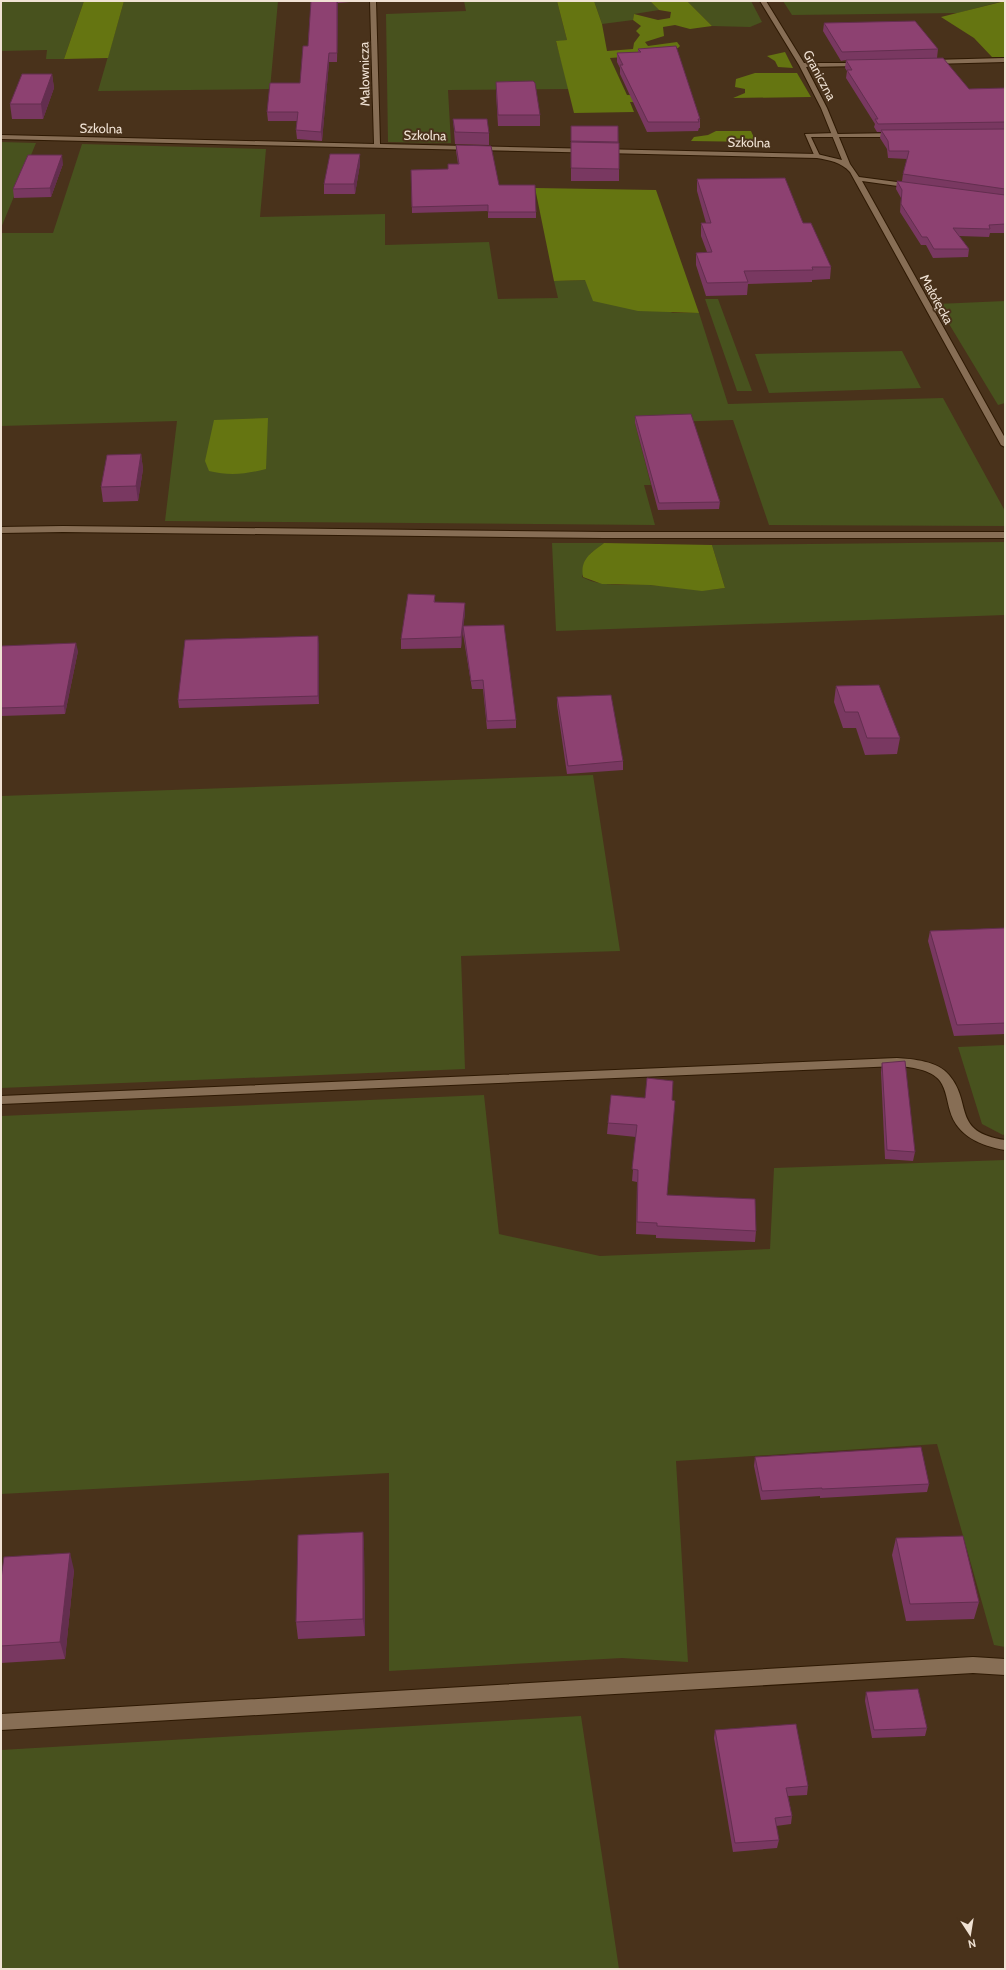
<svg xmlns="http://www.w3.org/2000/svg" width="1006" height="1970" viewBox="0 0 1006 1970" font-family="Cabin,sans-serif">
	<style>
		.green { fill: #48521e }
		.forest { fill: #657511 }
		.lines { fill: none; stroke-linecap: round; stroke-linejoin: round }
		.service-casing { stroke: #2e1903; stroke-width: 2 }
		.minor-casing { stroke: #2e1903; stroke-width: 2 }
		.service { fill: #876e55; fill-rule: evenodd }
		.minor { fill: #876e55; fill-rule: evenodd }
		.wall { fill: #793861 }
		.shaded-wall { fill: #632e4f }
		.building { fill: #8d4171; stroke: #632e4f }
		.labels { text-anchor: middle; stroke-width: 4; stroke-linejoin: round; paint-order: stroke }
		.far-street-label { font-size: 13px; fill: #f0e2d4; stroke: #49321b }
	</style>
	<rect width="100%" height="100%" fill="#49321b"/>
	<path class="green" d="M1 1H84L64 59H46L47 50 1 51Z
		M124 1H278L270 89 98 91Z
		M464 1H557L567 40 556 42 570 89 448 90 451 143 388 142 386 14 466 11Z
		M594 1H657L651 2 659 10 634 14 633 20 602 24Z
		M687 1H751L762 22 750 27 712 26Z
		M783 1H1003L958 13 792 15Z
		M1 142 36 143 1 228Z
		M82 144 266 149 260 217 385 214V245L489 242 498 299 558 298 554 281 585 280 673 313H699L728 404 943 398 1005 511V526L769 525 733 420 635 423 651 485H644L655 525 165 521 177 421 1 426V233H53Z
		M705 299H718L752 391H737Z
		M1005 301V403L998 405 937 304Z
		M902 351 921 388 769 393 755 354Z
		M1005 542V615L556 631 552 543H604L590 554 582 577C602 588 627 584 649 585 675 586 699 593 725 588L712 545Z
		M593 775 620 951 461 956 465 1069 1 1088V796Z
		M1005 1045V1134L1003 1135 982 1124 958 1047Z
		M484 1095 499 1234 600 1256 770 1249 774 1168 1005 1160V1647L994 1645 937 1444 676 1461 688 1662 622 1658 389 1671V1473L1 1494V1116Z
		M581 1716 619 1969H1V1750Z"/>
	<path class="forest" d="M84 1H124L108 58 64 59Z
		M557 1H594L602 24 607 51 633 49 634 43 640 35 636 31 641 26 633 20 634 14 658 20 670 18 671 12 659 10 651 2 687 1 712 26 690 29 675 25 663 27 664 36 645 42 648 46 677 42 680 46 678 48 638 56 610 58 627 95 684 97 672 103 630 102 634 112 574 113 556 41 567 40Z
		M1005 1V57H992L974 38 941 17Z
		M785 52 793 68 778 67 775 61 767 56Z
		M755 73H797L811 97 733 98 745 93V89L735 87 736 79Z
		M716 131H751L756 142 691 141 694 137 708 135Z
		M535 188 656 190 699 313 638 311 593 301 585 280 554 281Z
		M268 418 266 469C246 474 230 476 209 471L205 461 214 420Z
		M604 543 712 545 725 588 702 591 650 585 602 584 583 577C580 559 591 553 604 543Z"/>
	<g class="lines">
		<defs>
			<path id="service" d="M836 133 837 134 896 133 899 135 896 137H811L820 156 815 157 805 134Z
				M63 526 604 532H1005V538H604L63 532 1 533V527Z
				M897 1058C913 1059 938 1061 949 1075 973 1103 951 1132 1005 1140V1150C981 1146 957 1136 950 1111 947 1101 946 1089 940 1081 931 1069 910 1067 897 1066L1 1104V1096Z
				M973 1657 1005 1659V1675L973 1673 1 1730V1714Z"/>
			<path id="minor" d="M370 1H376L380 144 817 154 842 160 821 108 799 65 760 1H766L804 63H863L861 66 806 67 827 108 850 164 859 177 912 184 915 186 912 188 862 181 1005 438V447L1001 445 850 172C841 162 829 160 817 158L1 139V135L374 144Z
				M1005 58V62L931 64 928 62 931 60Z"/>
		</defs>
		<use href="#service" class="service-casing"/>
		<use href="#minor" class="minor-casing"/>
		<use href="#service" class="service"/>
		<use href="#minor" class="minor"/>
	</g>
	<path class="wall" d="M311 1H350V2L338 3 337 62H329L322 141 297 139 296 130 297 121H268L267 112 300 83 308 46Z
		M824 23 938 49 937 58 969 89 1005 88V233H990L989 237 959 236 969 249 968 257 933 258 926 245H921L900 212 901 198 896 189 897 181H902L903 174 907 159 888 158 887 149 880 138 881 132H877L874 127 875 124 846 78 847 71 845 68 846 60 841 61 823 31Z
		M638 49 700 119V128H699L698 131 647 132 620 74V68L617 62V53L638 52Z
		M52 74 54 88 43 119H12L10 104Z
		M496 82 540 115V126H498L496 93Z
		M453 119 489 133V145L455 144 454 131Z
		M571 126H618L619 169V181H571Z
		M456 145 499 185 536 212V218H488V211L412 213 411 170 448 169 458 164 456 151Z
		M63 164 51 197 14 198 13 189Z
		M360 164 355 194H324V184Z
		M697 179 803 223 831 267 830 279 812 280V282L748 284 747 295 706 296 696 265V253L707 252 701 236V223H706L697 191Z
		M635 416 720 502 719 509 658 510 635 423Z
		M141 454 143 469 138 501 103 502 101 487Z
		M435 595V602L465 613 463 626 516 720V728L487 729 483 689H472L463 634V627L461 648 401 649V639Z
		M319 644V704L179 708 178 700Z
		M1 646 78 651 65 714 1 716Z
		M836 686 900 738 897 754 865 755 856 728H843L834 702Z
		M557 697 623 761V770L567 774 557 705Z
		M1005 928V1034L954 1036 928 941 930 931Z
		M882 1063 915 1152 913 1161 885 1159 881 1072Z
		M672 1100 667 1195 756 1231 755 1242 656 1238V1235L636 1234 637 1182 632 1181 636 1137 607 1134 608 1123Z
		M755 1457 929 1484 927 1492 820 1498V1496L761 1500 754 1466Z
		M363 1532 364 1548 365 1636 298 1639 296 1622Z
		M896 1538 979 1602 974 1619 906 1621 892 1555Z
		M74 1570 65 1659 1 1663V1579Z
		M866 1692 927 1728 925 1736 872 1738 865 1701Z
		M715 1730 808 1786 807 1795 788 1796 792 1816 791 1824 776 1826 779 1840 777 1848 733 1852 714 1738Z"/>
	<path class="shaded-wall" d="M337 1H338L337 62Z
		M329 53V62L322 141 321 132Z
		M52 74 54 88 43 119 41 104Z
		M360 154V164L355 194 354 184Z
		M62 155 63 164 51 197 50 188Z
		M141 454 143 469 138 501 136 486Z
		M465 603V613L461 648V637Z
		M318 636 319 644V704L318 696Z
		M76 643 78 651 65 714 64 706Z
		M363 1532 364 1548 365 1636 363 1619Z
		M70 1553 74 1570 65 1659 60 1642Z"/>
	<path class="building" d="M311 1H337V53H329L321 132 296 130 298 112H267L270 83H300L303 46H308Z
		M915 21 938 49 842 52 824 23Z
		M676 46 700 119H698L699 122H648L620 65H623L617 53 641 52 638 49Z
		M943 58 969 89 1005 88V122L878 124 875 119H878L847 70H852L846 60Z
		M22 74H52L41 104H10Z
		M533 81 535 83 540 115H498L496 82Z
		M453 119H487L489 133 455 132Z
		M571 126H618V142L571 141Z
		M1005 129V189L903 174 909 151H889L888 141 881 130Z
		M571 142 619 143V169L571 168Z
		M456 145 491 146 499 185H535L536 212H488V205L412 207 411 170 448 169V164H459Z
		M330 154H360L354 184H324Z
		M28 155H62L50 188 13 189Z
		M785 178 803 223H811L831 267H812L813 270 744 271 748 282 707 283 696 253 712 252 701 223H711L697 179Z
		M897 181 1005 195V224L989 225 990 229 953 228 969 249H934L927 237H922L901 204 902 190Z
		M691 414 720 502 659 503 635 416Z
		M141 454 136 486 101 487 107 455Z
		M408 594 435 595 434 602 465 603 461 637 401 639Z
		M504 625 516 720 487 721 483 680 471 681 463 626Z
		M318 636V696L178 700 185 640Z
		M76 643 64 706 1 708V646Z
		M879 685 900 738H867L858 712H845L836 686Z
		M611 695 623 761 568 766 557 697Z
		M1005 928V1023L957 1025 930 931Z
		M905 1061 915 1152 887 1150 882 1063Z
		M647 1078 673 1081 672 1100 675 1101 667 1195 755 1199 756 1231 657 1226V1223L637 1222 638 1170 632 1169 637 1125 608 1123 611 1095 645 1098Z
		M921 1447 929 1484 822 1489V1488L762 1491 755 1457Z
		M363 1532V1619L296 1622 298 1535Z
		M963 1536 979 1602 910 1604 896 1538Z
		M70 1553 60 1642 1 1646V1579L4 1557Z
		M918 1689 927 1728 874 1730 866 1692Z
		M796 1724 808 1786 786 1788 792 1816 775 1818 779 1840 735 1843 715 1730Z"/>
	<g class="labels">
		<g class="far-street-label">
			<text transform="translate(364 74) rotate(-91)" y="5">Malownicza</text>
			<text transform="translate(820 75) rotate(62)" y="5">Graniczna</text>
			<text transform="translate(101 128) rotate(1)" y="5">Szkolna</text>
			<text transform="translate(425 135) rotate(1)" y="5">Szkolna</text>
			<text transform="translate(749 142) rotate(1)" y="5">Szkolna</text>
			<text transform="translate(937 299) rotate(61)" y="5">Małołęcka</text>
		</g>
	</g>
	<rect width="1006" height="1970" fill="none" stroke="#f0e2d4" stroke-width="4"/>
	<g transform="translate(970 1934) rotate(168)" stroke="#49321b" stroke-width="3" paint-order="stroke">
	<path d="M0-3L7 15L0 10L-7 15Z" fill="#f0e2d4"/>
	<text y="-6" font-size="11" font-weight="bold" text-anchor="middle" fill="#f0e2d4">N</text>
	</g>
</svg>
